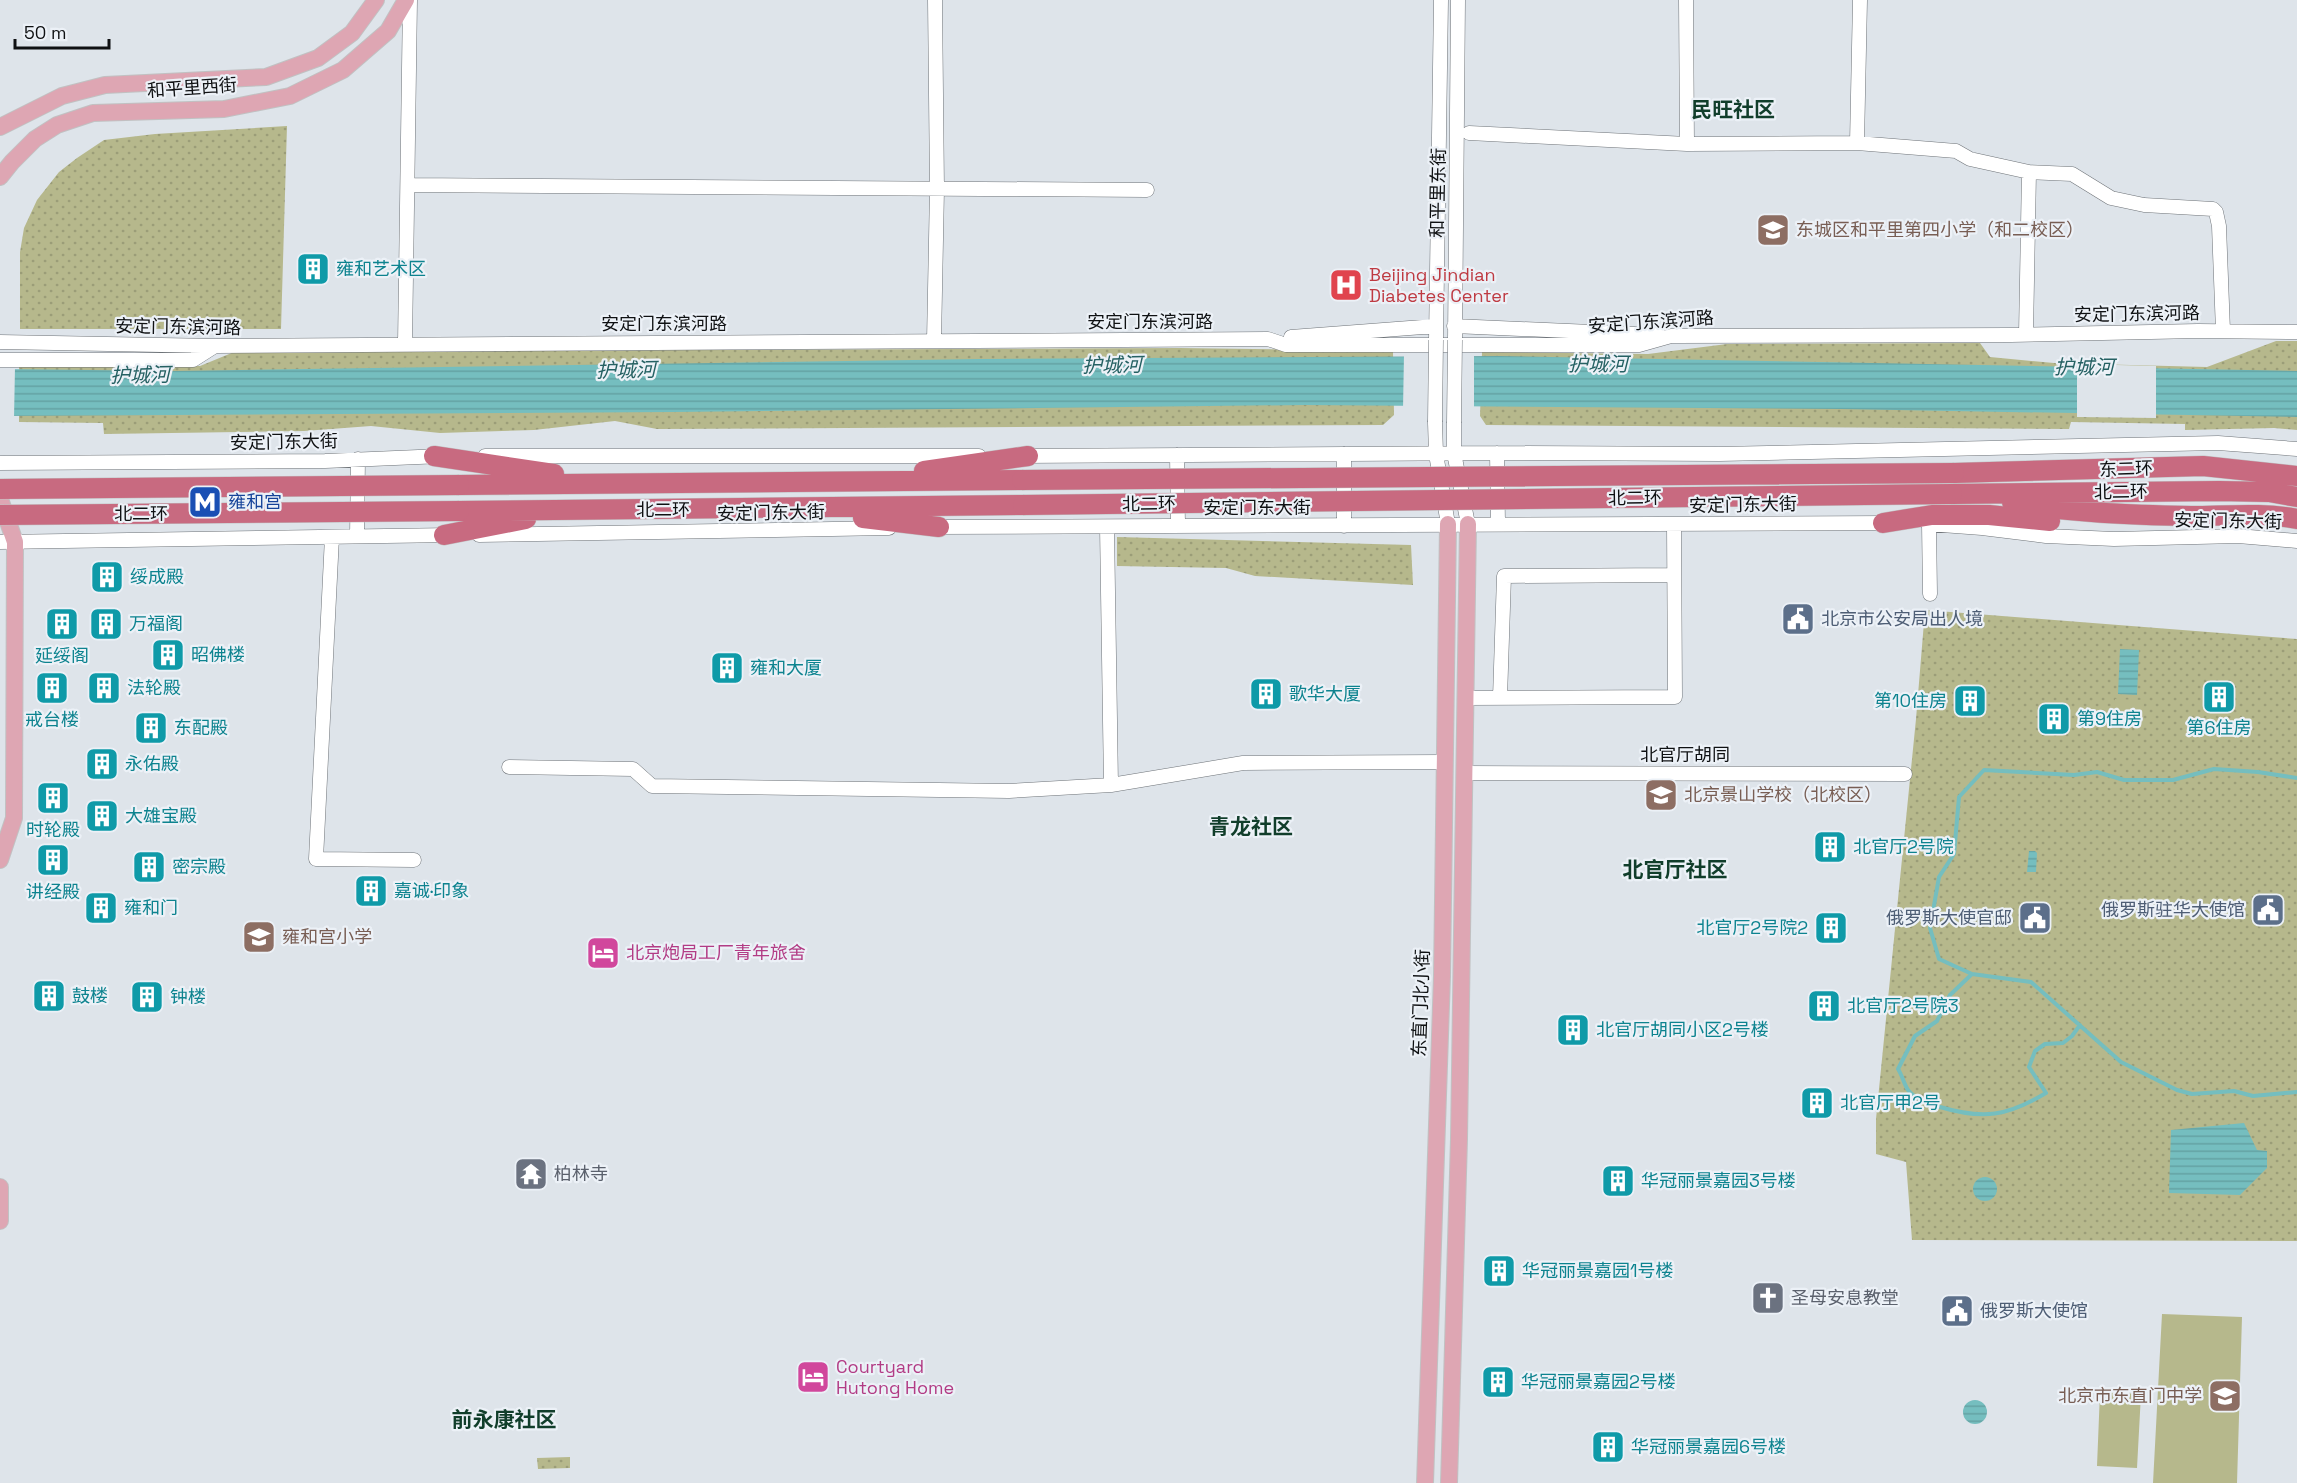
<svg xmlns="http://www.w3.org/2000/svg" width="2297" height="1483" viewBox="0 0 2297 1483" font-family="'Space Grotesk','Noto Sans SC',sans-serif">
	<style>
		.park { fill: url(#park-dots) }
		.pitch { fill: #b6b88c }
		.water { fill: url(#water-rules) }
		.pier { fill: #dee4ea }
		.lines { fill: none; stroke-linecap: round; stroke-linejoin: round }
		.stream { stroke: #75bebf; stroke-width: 4 }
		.minor-casing { stroke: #6e7378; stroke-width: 15 }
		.major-casing { stroke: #c1c1c2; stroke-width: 18 }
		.highway-casing { stroke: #c1c1c2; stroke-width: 21 }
		.minor { stroke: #fff; stroke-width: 14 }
		.major { stroke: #dea6b3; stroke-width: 16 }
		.highway { stroke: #c86a80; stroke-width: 20 }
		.minor-bridge-casing { stroke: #6e7378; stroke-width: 15; stroke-linecap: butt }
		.highway-bridge-casing { stroke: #c1c1c2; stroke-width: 21; stroke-linecap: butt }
		.minor-bridge { stroke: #fff; stroke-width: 14 }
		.highway-bridge { stroke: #c86a80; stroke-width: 20 }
		.labels { text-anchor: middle; stroke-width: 4.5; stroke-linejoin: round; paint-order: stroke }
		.street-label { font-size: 18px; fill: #0f1113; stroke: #ecf1f7 }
		.education-label { font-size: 18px; fill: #785e54; stroke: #ecf1f7; text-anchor: start }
		.culture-label { font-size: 18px; fill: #0d838f; stroke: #ecf1f7; text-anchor: start }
		.health-label { font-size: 18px; fill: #be3a42; stroke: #ecf1f7; text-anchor: start }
		.transit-label { font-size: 18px; fill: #164399; stroke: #ecf1f7; text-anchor: start }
		.service-label { font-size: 18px; fill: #4e5e75; stroke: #ecf1f7; text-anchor: start }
		.hotel-label { font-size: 18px; fill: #b23c85; stroke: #ecf1f7; text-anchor: start }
		.worship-label { font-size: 18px; fill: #5b616d; stroke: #ecf1f7; text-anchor: start }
		.water-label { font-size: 20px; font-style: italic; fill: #256163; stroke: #ecf1f7 }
		.quarter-label { font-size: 21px; font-weight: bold; fill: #113e2b; stroke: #ecf1f7 }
	</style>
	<defs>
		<pattern id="park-dots" width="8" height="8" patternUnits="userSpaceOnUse" patternTransform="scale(1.5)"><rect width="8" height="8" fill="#b6b88c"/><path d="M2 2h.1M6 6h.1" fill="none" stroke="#9b9d78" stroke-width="1.8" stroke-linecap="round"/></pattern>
		<pattern id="water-rules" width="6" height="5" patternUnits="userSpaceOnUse" patternTransform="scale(1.5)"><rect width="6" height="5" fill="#75bebf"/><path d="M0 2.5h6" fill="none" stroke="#64a2a3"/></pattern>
	</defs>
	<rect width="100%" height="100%" fill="#dee4ea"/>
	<path class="park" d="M287 126 281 329H20V252L24 228 37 200 59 172 77 158 104 140 155 134Z
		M2276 341H2297V430L2274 428 2185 430V424L2071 422 2069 429 1486 425 1480 416 1482 352 1648 354 1727 344 1980 343 1990 357 2054 363 2207 367Z
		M1179 348 1393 351 1394 415 1383 425 657 429 615 421 534 430 440 433 371 426 304 431 104 434 103 423 19 422V366H200L234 352Z
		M1117 537 1411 545 1413 585 1255 576 1226 568 1117 566Z
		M1925 610 2297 639V1241L1912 1240 1906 1162 1876 1154V1119L1916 719Z
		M570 1457V1468L538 1469 537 1458Z"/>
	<path class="pitch" d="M2115 699 2144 700 2143 718 2114 717Z
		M2162 1314 2242 1317 2237 1483H2153Z
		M2100 1392 2141 1394 2137 1468 2097 1466Z"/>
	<path class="water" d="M1500 356 2297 371V417L1840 409 1305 405 674 412 0 416V369L175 371 980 359Z
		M2120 649 2139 650 2137 695 2118 694Z
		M2029 851H2035L2037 853 2036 872H2027Z
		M2244 1123 2257 1150 2267 1151V1168L2240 1195 2169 1193 2171 1130Z
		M1973 1189a12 12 0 1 1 24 0a12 12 0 1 1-24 0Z
		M1963 1412a12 12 0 1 1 24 0a12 12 0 1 1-24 0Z"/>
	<path class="pier" d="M1474 353V409H1403L1404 354Z
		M2077 364 2156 366V418L2077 417Z
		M0 366 15 367 14 419H0Z"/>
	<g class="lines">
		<path class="stream" d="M2297 778 2258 772 2214 769 2173 780H2124L2097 772 2074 775 1984 770 1959 797 1954 854 1939 877 1930 928 1939 959 1972 974 2031 982 2121 1062 2177 1090 2192 1094 2234 1091 2253 1096 2297 1092
			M1972 974 1950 995 1937 1021 1915 1036 1898 1069C1902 1075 1904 1084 1908 1090 1914 1098 1930 1104 1940 1107 1984 1120 2007 1116 2046 1093L2029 1067 2035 1051 2045 1044 2063 1043 2072 1036 2080 1025"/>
		<defs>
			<path id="minor" d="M1686 0 1687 144
				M1469 133 1687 144 1857 143 1956 151 1970 159 2029 172 2072 174 2111 198 2144 205 2213 209 2216 212 2219 226 2223 331
				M1857 143 1860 0
				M408 185 1147 190
				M1454 326 1659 335
				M2026 334 2029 172
				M1291 337 1436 326
				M1436 340 1441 0
				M1455 340 1458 0
				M934 341 937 189 935 0
				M0 342 215 346 1268 339 1286 345H1639L1671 336 2011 335 2198 331 2297 332
				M405 344 410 0
				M0 360H193L215 346
				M1435 422 1436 454 1448 524
				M1454 423V453L1468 524
				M1497 453 1498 524
				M1177 455 1178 526
				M485 456H979
				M1019 456 1497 453 1719 454 2218 443 2297 449
				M0 463 325 461 442 456
				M1928 524 1982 528 2046 536 2114 539 2238 536 2297 541
				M1929 524 1930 594
				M1344 526V454
				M932 527 1891 523
				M1107 527 1111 785
				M479 535 889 528
				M357 536 358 459
				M332 537 316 859 414 860
				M0 542 451 535
				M1465 698 1675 697 1674 524
				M1500 698 1504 576 1673 575
				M509 767 633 769 652 786 1009 791 1111 785 1243 763 1445 762
				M1464 773 1905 774"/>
			<path id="major" d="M0 127 62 96 105 85 266 77 318 58 352 33 376 0
				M0 177 12 162 35 139 57 125 93 113 224 109 290 96 343 70 388 31 406 0
				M0 499 15 542 14 818 0 860
				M0 1187V1221
				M1425 1483 1442 976 1448 524
				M1449 1483 1459 1139 1468 524"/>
			<path id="highway" d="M434 456 554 474
				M924 471 1028 456
				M1954 473 2203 466 2297 476
				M459 485 1022 480
				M1952 494 2219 491 2269 492 2297 497
				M2012 502C2071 513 2131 515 2191 516 2226 516 2262 512 2297 519
				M459 511 1023 505
				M863 518 939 527
				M1883 523 1932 515H1989L2050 521
				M444 535 526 519"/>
		</defs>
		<use href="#minor" class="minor-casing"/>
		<use href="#major" class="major-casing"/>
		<use href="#highway" class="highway-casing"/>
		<use href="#minor" class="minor"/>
		<use href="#major" class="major"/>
		<use href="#highway" class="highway"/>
		<defs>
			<path id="minor-bridge" d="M1435 422 1436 340
				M1454 423 1455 340"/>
			<path id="highway-bridge" d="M1022 480 1954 473
				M0 489 459 485
				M1023 505 1952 494
				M0 515 459 511"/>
		</defs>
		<use href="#minor-bridge" class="minor-bridge-casing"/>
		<use href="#highway-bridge" class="highway-bridge-casing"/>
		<use href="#minor-bridge" class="minor-bridge"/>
		<use href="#highway-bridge" class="highway-bridge"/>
	</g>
	<defs>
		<symbol id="school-square" viewBox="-11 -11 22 22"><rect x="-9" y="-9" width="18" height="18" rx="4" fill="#8d6e63" stroke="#ecf1f7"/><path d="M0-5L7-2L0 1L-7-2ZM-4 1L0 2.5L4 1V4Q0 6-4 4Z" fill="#fff"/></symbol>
		<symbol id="building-square" viewBox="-11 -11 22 22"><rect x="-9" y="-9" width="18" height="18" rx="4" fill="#0f9aa8" stroke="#ecf1f7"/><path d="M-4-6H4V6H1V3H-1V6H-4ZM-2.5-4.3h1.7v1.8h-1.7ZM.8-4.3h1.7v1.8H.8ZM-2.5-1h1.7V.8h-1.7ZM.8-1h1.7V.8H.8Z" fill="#fff"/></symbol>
		<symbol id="hospital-square" viewBox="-11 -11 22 22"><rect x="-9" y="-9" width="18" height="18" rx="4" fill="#e0444e" stroke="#ecf1f7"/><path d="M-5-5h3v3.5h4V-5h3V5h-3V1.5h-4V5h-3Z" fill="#fff"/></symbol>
		<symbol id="metro-square" viewBox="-11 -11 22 22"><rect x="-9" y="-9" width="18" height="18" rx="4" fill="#1a4fb4" stroke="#ecf1f7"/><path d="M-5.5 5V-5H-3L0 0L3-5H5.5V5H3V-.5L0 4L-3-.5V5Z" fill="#fff"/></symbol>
		<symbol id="civic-square" viewBox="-11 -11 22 22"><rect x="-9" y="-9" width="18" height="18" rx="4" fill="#5c6f8a" stroke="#ecf1f7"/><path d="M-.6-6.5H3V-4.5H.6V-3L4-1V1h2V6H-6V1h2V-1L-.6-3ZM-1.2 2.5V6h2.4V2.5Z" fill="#fff"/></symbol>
		<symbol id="hotel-square" viewBox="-11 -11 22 22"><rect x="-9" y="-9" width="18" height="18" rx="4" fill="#d1479c" stroke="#ecf1f7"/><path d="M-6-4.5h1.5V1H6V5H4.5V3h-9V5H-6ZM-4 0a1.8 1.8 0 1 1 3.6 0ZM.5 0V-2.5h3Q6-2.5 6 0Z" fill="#fff"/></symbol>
		<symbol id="temple-square" viewBox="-11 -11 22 22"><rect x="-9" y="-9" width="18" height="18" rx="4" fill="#6b7280" stroke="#ecf1f7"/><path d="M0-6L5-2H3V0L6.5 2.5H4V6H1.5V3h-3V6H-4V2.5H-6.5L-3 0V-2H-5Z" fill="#fff"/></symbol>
		<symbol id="church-square" viewBox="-11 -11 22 22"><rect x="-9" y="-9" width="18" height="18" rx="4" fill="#6b7280" stroke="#ecf1f7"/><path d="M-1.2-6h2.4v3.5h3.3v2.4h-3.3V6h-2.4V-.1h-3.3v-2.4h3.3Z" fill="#fff"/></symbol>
	</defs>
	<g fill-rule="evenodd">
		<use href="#school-square" x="1754" y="211" width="38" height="38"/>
		<use href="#building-square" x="294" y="250" width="38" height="38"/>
		<use href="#hospital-square" x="1327" y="266" width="38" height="38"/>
		<use href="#metro-square" x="186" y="483" width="38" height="38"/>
		<use href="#building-square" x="88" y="558" width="38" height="38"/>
		<use href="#civic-square" x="1779" y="600" width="38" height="38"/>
		<use href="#building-square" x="43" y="605" width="38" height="38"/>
		<use href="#building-square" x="87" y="605" width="38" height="38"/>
		<use href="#building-square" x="149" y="636" width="38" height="38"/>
		<use href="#building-square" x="708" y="649" width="38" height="38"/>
		<use href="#building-square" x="33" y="669" width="38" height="38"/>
		<use href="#building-square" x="85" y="669" width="38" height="38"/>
		<use href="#building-square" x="1247" y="675" width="38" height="38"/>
		<use href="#building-square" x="2200" y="678" width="38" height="38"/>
		<use href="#building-square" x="1951" y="682" width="38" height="38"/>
		<use href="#building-square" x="2035" y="700" width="38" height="38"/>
		<use href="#building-square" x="132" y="709" width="38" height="38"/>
		<use href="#building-square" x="83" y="745" width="38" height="38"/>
		<use href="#school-square" x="1642" y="776" width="38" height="38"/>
		<use href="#building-square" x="34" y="779" width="38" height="38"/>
		<use href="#building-square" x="83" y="797" width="38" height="38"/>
		<use href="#building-square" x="1811" y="828" width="38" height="38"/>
		<use href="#building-square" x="34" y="841" width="38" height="38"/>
		<use href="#building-square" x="130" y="848" width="38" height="38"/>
		<use href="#building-square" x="352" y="872" width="38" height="38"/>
		<use href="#building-square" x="82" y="889" width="38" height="38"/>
		<use href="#civic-square" x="2249" y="891" width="38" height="38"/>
		<use href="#civic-square" x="2016" y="899" width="38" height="38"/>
		<use href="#building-square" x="1812" y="909" width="38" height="38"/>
		<use href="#school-square" x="240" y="918" width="38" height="38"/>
		<use href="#hotel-square" x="584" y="934" width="38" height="38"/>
		<use href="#building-square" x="30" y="977" width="38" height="38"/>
		<use href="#building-square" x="128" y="978" width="38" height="38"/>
		<use href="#building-square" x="1805" y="987" width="38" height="38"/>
		<use href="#building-square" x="1554" y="1011" width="38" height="38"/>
		<use href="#building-square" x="1798" y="1084" width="38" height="38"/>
		<use href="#temple-square" x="512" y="1155" width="38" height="38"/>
		<use href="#building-square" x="1599" y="1162" width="38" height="38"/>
		<use href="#building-square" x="1480" y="1252" width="38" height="38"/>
		<use href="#church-square" x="1749" y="1279" width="38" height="38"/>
		<use href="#civic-square" x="1938" y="1292" width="38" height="38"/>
		<use href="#hotel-square" x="794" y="1358" width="38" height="38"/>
		<use href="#building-square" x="1479" y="1363" width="38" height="38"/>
		<use href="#school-square" x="2206" y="1377" width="38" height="38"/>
		<use href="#building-square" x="1589" y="1428" width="38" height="38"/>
	</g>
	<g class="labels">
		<g class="street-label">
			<text transform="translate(192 88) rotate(-4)" y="6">和平里西街</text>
			<text transform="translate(1438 193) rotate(-89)" y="6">和平里东街</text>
			<text transform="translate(2137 314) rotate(-1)" y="6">安定门东滨河路</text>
			<text x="1150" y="328">安定门东滨河路</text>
			<text transform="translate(1651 322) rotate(-4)" y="6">安定门东滨河路</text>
			<text x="664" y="330">安定门东滨河路</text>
			<text transform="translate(178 327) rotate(1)" y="6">安定门东滨河路</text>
			<text transform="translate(284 442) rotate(-1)" y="6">安定门东大街</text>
			<text transform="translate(2126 469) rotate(-2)" y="6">东二环</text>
			<text transform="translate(2121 492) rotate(-1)" y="6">北二环</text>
			<text transform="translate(1635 498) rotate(-1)" y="6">北二环</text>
			<text transform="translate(1149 504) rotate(-1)" y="6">北二环</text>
			<text transform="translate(1743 505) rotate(-1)" y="6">安定门东大街</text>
			<text x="1257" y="514">安定门东大街</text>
			<text x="663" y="516">北二环</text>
			<text transform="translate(771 513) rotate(-1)" y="6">安定门东大街</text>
			<text x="141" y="520">北二环</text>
			<text transform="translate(2228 521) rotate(1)" y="6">安定门东大街</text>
			<text x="1685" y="761">北官厅胡同</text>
			<text transform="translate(1421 1003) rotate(-88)" y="6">东直门北小街</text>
		</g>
		<g class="education-label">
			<text x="1796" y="236">东城区和平里第四小学（和二校区）</text>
			<text x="1684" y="801">北京景山学校（北校区）</text>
			<text x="282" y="943">雍和宫小学</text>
			<text x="2202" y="1402" text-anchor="end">北京市东直门中学</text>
		</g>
		<g class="culture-label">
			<text x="336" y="275">雍和艺术区</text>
			<text x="130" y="583">绥成殿</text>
			<text x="129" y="630">万福阁</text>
			<text x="191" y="661">昭佛楼</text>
			<text x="62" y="662" text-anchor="middle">延绥阁</text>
			<text x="750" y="674">雍和大厦</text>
			<text x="127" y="694">法轮殿</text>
			<text x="1289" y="700">歌华大厦</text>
			<text x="1947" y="707" text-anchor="end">第10住房</text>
			<text x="2077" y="725">第9住房</text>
			<text x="52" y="726" text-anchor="middle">戒台楼</text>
			<text x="174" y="734">东配殿</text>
			<text x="2219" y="734" text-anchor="middle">第6住房</text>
			<text x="125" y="770">永佑殿</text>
			<text x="125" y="822">大雄宝殿</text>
			<text x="53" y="836" text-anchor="middle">时轮殿</text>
			<text x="1853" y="853">北官厅2号院</text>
			<text x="172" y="873">密宗殿</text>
			<text x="394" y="897">嘉诚·印象</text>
			<text x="53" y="898" text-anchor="middle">讲经殿</text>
			<text x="124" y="914">雍和门</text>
			<text x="1808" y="934" text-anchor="end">北官厅2号院2</text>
			<text x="72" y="1002">鼓楼</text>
			<text x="170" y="1003">钟楼</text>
			<text x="1847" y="1012">北官厅2号院3</text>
			<text x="1596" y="1036">北官厅胡同小区2号楼</text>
			<text x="1840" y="1109">北官厅甲2号</text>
			<text x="1641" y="1187">华冠丽景嘉园3号楼</text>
			<text x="1522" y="1277">华冠丽景嘉园1号楼</text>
			<text x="1521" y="1388">华冠丽景嘉园2号楼</text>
			<text x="1631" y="1453">华冠丽景嘉园6号楼</text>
		</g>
		<g class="health-label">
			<text x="1369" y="281">Beijing Jindian<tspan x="1369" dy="21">Diabetes Center</tspan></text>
		</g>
		<g class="transit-label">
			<text x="228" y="508">雍和宫</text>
		</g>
		<g class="service-label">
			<text x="1821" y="625">北京市公安局出人境</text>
			<text x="2245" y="916" text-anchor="end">俄罗斯驻华大使馆</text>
			<text x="2012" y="924" text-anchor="end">俄罗斯大使官邸</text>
			<text x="1980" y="1317">俄罗斯大使馆</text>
		</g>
		<g class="hotel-label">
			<text x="626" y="959">北京炮局工厂青年旅舍</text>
			<text x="836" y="1373">Courtyard<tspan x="836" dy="21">Hutong Home</tspan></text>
		</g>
		<g class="worship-label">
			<text x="554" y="1180">柏林寺</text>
			<text x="1791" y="1304">圣母安息教堂</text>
		</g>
		<g class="water-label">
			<text x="1598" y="371">护城河</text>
			<text transform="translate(1112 365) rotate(-1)" y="7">护城河</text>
			<text x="2084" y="374">护城河</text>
			<text transform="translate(626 370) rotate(-1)" y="7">护城河</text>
			<text transform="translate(140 375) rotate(-1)" y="7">护城河</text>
		</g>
		<g class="quarter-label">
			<text x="1733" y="117">民旺社区</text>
			<text x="1251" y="834">青龙社区</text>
			<text x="1675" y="877">北官厅社区</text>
			<text x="504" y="1427">前永康社区</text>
		</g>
	</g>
	<path d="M15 39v9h94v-9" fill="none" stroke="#0f1113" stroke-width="3"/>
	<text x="24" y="39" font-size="18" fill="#0f1113" stroke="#ecf1f7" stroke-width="4.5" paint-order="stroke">50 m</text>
</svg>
